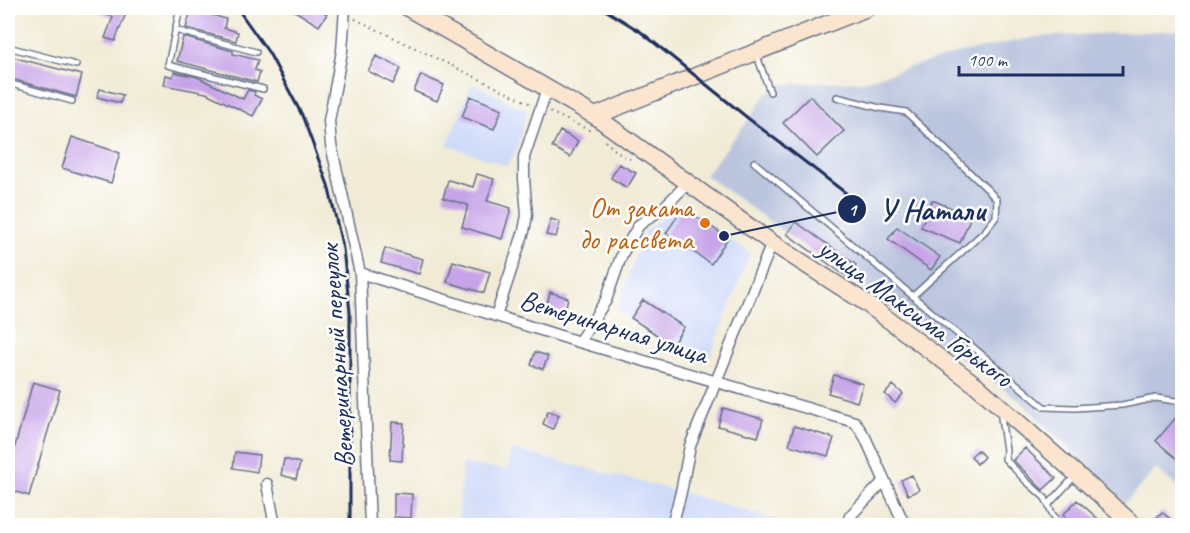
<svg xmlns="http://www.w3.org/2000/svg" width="1190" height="533" viewBox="0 0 1190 533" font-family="Caveat,sans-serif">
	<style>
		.built { fill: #cfdaf9 }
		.industrial { fill: #bac4de }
		.building { fill: #c7a4e8 }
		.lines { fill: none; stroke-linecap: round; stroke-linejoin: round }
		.lane-casing { stroke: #667188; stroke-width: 8 }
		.street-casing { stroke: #667188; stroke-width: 13 }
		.secondary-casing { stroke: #667188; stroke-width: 19 }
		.path { stroke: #667188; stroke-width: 2; stroke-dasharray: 1.5 4.5; stroke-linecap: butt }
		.lane { stroke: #fff; stroke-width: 5 }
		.street { stroke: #fff; stroke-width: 10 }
		.secondary { stroke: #fbe5cf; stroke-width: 16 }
		.rail { stroke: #1b2f5e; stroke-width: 3 }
		.food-dot { fill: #e8710a; stroke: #fff; stroke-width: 2 }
		.labels { text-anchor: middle; stroke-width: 5; stroke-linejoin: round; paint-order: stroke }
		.food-label { font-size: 28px; fill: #c56008; stroke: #fff; text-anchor: end }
		.street-label { font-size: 28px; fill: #1b2f5e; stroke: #fff }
		.leader { fill: none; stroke: #1b2f5e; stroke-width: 2 }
		.callout-dot { fill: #1b2f5e; stroke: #fff; stroke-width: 2 }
		.mark-label { font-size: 18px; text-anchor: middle; font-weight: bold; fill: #fff }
		.callout-label { font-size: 30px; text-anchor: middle; font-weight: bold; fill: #1b2f5e; stroke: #fff; stroke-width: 5; stroke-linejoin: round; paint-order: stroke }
	</style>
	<rect width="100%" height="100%" fill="#fff"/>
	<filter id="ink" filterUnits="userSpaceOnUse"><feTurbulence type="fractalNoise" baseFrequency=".0167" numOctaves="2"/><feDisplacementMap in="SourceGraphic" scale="12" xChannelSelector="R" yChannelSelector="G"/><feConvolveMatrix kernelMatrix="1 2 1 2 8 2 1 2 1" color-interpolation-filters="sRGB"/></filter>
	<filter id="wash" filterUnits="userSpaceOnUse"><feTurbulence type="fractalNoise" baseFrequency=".008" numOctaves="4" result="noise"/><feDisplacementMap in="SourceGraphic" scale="24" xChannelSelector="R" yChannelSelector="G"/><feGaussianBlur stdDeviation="1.35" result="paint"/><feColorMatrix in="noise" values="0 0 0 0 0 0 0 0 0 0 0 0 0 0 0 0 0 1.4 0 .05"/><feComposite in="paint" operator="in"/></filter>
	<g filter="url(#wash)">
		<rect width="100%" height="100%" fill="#f1ebd5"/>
		<path class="built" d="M472 83 527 111 517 149 507 166 447 145Z
			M680 205 750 253 710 357 674 349 617 310 644 231Z
			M511 449 681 492 794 525 458 526 462 464 508 470Z"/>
		<path class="industrial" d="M1182 30V491L1156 469 1125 503 1019 400 705 175 749 119 766 94 775 89 776 84 862 81 955 54 1035 37Z"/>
		<g id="blocks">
			<path class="building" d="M89 8H128L115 41 105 38 113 17Z
				M290 8H317L327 14 319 26Z
				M191 9 226 19 224 28 238 32 236 41 186 28Z
				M183 37 233 51V54L258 60 255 70 260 72 257 82 177 61Z
				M8 56 82 75 76 97 8 78Z
				M376 56 401 68 393 84 368 71Z
				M174 72 197 77 243 99 248 90 255 92 254 95 262 99 253 116 206 93 164 85 166 75 173 77Z
				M421 75 444 85 437 101 414 91Z
				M100 89 123 95 120 103 97 97Z
				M470 96 502 109 494 129 462 117Z
				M810 96 844 131 817 157 783 123Z
				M560 131 578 141 570 157 552 147Z
				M72 137 120 153 111 183 62 168Z
				M619 164 636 173 627 188 611 178Z
				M477 174 494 179 487 201 511 208 502 239 462 227 468 205 443 198 448 180 473 187Z
				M932 200 971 216 960 243 921 227Z
				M683 208 728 238 711 264 666 233Z
				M551 219 560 222 556 237 546 235Z
				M796 222 856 265 847 277 787 234Z
				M897 227 940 257 931 270 888 239Z
				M385 248 423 259 419 274 381 263Z
				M453 261 490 272 484 293 447 282Z
				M550 292 568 298 564 314 546 308Z
				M643 300 684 327 672 345 631 318Z
				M535 352 548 356 543 369 531 365Z
				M834 375 863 384 857 402 828 393Z
				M33 382 60 390 29 496 8 489V471Z
				M893 385 903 394 895 403 885 394Z
				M723 408 763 419 758 437 718 426Z
				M548 411 559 415 553 429 543 424Z
				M1178 415 1182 419V463L1156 441Z
				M392 422 404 423 402 461 390 460Z
				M794 426 834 438 828 456 789 445Z
				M1025 448 1056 478 1043 490 1013 460Z
				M978 450 984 457 977 464 971 456Z
				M235 452 259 455 257 472 233 468Z
				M284 459 300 463 296 479 281 475Z
				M912 475 919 490 908 495 901 480Z
				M394 493 412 494 411 518 394 517Z
				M1077 500 1105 525H1073L1063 515Z
				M1162 512 1177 525H1149Z"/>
		</g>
	</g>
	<g filter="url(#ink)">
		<use href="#blocks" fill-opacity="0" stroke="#667188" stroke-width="1.5"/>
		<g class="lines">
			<defs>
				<path id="lane" d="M180 8 168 65 263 89
					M175 30 256 52
					M8 47 76 65
					M756 53 770 92
					M8 83 72 101
					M837 97 880 108 906 112 988 190 997 200 996 217 985 231 913 296
					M754 162 1044 407 1075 408 1122 405 1156 398 1182 402
					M1000 411 1006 450 1005 459 1026 481 1045 498 1053 515 1063 526
					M1049 504 1076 475"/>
				<path id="street" d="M345 8 342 51 329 121 331 145 360 273 370 526
					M360 273 579 342 855 422 865 437 905 526
					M496 316 524 231 527 215 524 179V157L547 89
					M579 342 606 300 622 254 639 225 664 207 688 183
					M267 484 275 526
					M672 526 681 492 690 446 772 243
					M847 526 850 516 884 481"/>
				<path id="secondary" d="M408 8 595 116 772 243 866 303 976 385 1135 526
					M595 116 867 8"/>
			</defs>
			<use href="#lane" class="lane-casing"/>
			<use href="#street" class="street-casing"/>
			<use href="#secondary" class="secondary-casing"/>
			<path class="path" d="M355 19 531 104
				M550 112 591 131
				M605 141 621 155 630 159"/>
			<use href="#lane" class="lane"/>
			<use href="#street" class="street"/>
			<use href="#secondary" class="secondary"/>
			<path class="rail" d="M237 8 269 53 302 115 328 185 343 249 350 312V526
				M602 8 641 32 749 119 847 194"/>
		</g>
	</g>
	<circle class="food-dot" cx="705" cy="223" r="6"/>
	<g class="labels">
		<g class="food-label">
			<text x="693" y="217">От заката<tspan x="693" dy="32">до рассвета</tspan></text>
		</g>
		<g class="street-label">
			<text transform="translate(916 312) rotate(36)" y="10">улица Максима Горького</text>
			<text transform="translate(614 326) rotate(17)" y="10">Ветеринарная улица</text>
			<text transform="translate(336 356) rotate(-94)" y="10">Ветеринарный переулок</text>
		</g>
	</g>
	<path class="leader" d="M724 236L852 209"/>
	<g class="callout-dot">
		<circle cx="724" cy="236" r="6"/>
		<circle cx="852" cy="209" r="15"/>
	</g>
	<g class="mark-label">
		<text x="852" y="216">1</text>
	</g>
	<g class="callout-label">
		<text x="932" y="220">У Натали</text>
	</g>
	<rect width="1190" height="533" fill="none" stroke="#fff" stroke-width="30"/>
	<path d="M959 66v9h164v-9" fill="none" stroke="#1b2f5e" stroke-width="3"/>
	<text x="968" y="66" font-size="18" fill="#1b2f5e" stroke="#ffffff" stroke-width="4.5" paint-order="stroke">100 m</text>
</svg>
